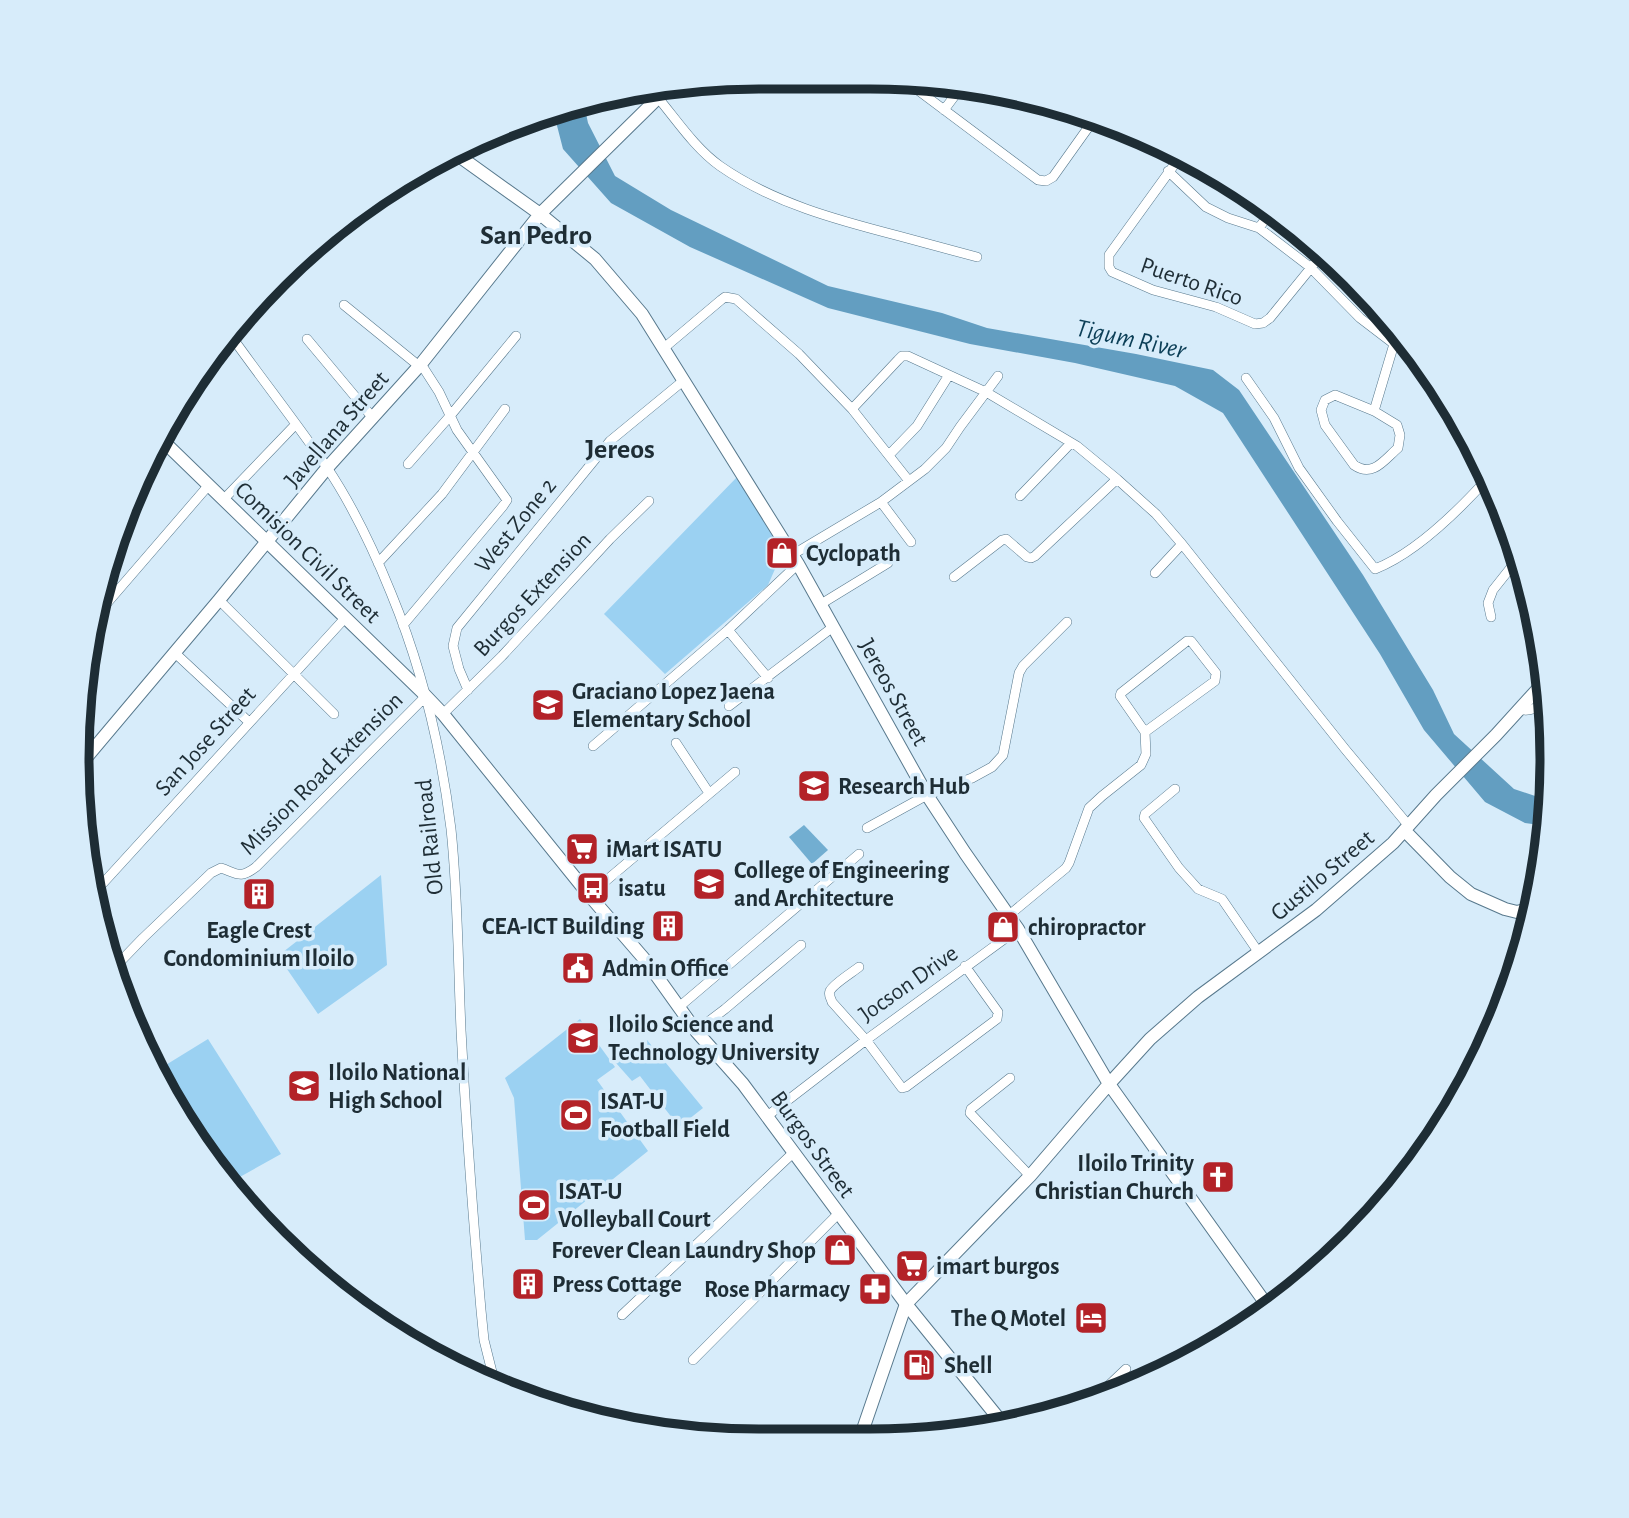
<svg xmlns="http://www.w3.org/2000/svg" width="1629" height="1518" viewBox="0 0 1629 1518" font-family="'Alegreya Sans',sans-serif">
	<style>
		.green { fill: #9bd1f2 }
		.forest { fill: #72aed1 }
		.water { fill: #639ec1 }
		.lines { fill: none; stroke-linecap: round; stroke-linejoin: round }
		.minor-casing { stroke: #58798d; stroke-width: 10 }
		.tertiary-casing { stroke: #58798d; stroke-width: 14 }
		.secondary-casing { stroke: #58798d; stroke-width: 14 }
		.minor { stroke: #fff; stroke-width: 9 }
		.tertiary { stroke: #fff; stroke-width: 12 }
		.secondary { stroke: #fff; stroke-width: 12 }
		.labels { text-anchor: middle; stroke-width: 7; stroke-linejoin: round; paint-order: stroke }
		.street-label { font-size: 24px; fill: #1e2d35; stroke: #d7ecfa }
		.poi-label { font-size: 24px; font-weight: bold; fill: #1e2d35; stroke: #d7ecfa; text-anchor: start }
		.water-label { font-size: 26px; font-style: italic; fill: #0c3f57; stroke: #d7ecfa }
		.quarter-label { font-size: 28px; font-weight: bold; fill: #1e2d35; stroke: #d7ecfa }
		.rim { fill: none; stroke: #1e2d35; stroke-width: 9 }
	</style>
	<rect width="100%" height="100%" fill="#d7ecfa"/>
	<path class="green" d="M739 475 786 544 768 585 665 674 604 614Z
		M381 875 387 965 318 1014 278 956Z
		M580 1019 615 1067 597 1080 648 1151 537 1240H525L514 1098 505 1078Z
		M208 1039 281 1154 229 1183 202 1151 179 1114 156 1071Z
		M647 1040 703 1108 679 1127 640 1076 632 1081 616 1063Z"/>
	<path class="forest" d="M804 825 828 850 812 864 789 837Z"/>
	<path class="water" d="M584 104 588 123 615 176 671 210 828 286 942 313 987 328 1136 354 1213 370 1239 390 1363 575 1433 690 1454 734 1514 789 1550 801 1547 826 1525 823 1485 802 1424 730 1380 654 1223 413 1175 386 1075 363 970 344 828 308 690 247 611 203 563 149 554 114Z"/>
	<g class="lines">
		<defs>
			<path id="minor" d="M903 79 1038 180 1046 181 1053 177 1095 118
				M659 99C678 122 696 149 720 166 773 203 837 220 899 236 925 243 951 250 977 257
				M1065 107 1090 126
				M944 110 962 86
				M1182 154 1109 255V267L1112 272 1153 290 1216 307 1255 324 1263 323 1270 318 1323 253
				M1168 171 1206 207 1228 218 1259 228 1310 267 1360 318 1394 344 1410 348
				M1259 228 1272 210
				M344 305 419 366
				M229 333C261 378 295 421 326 466 351 503 374 551 391 593 422 668 441 748 451 829 458 895 458 963 461 1030 466 1123 473 1217 481 1310L484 1340 496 1388
				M307 339 373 418
				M664 348 721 300 725 297 736 299 799 354 852 409 909 481
				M1246 378 1274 418 1299 468 1337 521 1375 569C1416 553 1459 510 1488 478
				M852 409 898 360 902 356H908L986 392 1077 446 1117 479 1156 514 1182 544 1345 749 1409 826
				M1374 411 1335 395 1325 400 1321 410 1325 425 1354 465C1373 478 1384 460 1398 448L1400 435 1397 425 1374 411 1394 344
				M889 455 917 426 949 375
				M408 464 450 416 516 336
				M1020 496 1071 443
				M224 499 296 424
				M881 502 911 542
				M792 555 881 502 925 469 946 448 960 427 998 376
				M378 563 442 494 505 409
				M1155 573 1182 544
				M954 577 1002 540 1006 539 1027 557 1031 558 1035 556 1117 479
				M219 600 334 714
				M821 604 888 563
				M95 617 208 486
				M1491 617 1488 603 1493 590 1520 556
				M403 625 503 506 507 500 457 430 439 392 421 364
				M728 630 768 678
				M175 653 249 722
				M468 690 459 669 453 646 457 628 610 441 683 381
				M729 706 833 627
				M1518 709C1532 713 1537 707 1547 699
				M443 714 502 656 610 539 649 501
				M676 743 709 793
				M593 746 728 630 798 564
				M1175 789 1145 814 1144 818 1179 868 1198 889 1222 899 1259 953
				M867 828 927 795 972 778 992 767 1003 755 1019 673 1023 666 1067 622
				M95 892 346 617
				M589 895 735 772
				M1517 912 1530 926
				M1008 916 1066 868 1069 863 1089 808 1102 796 1141 765 1146 754 1145 732 1120 696 1121 693 1187 641H1191L1216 673 1215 681 1145 732
				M115 967 143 938 211 873 221 868C238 874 240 879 256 867L426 696
				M859 967C853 972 833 984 830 991 828 995 831 998 832 1002L866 1040 1018 929
				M679 1007 859 854
				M696 1031 725 1009 801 945
				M1010 1078 971 1109 970 1113 1030 1176
				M766 1117 866 1040 902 1088 906 1087 993 1022 997 1019 998 1012 965 966
				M622 1315 793 1153
				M693 1360 838 1214
				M1088 1405 1126 1369"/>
			<path id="tertiary" d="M452 151 540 214 595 259 642 314 798 564 927 795 965 853 1018 929 1109 1084 1269 1308
				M80 765 219 600 327 468 421 364 540 214 668 88
				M1405 831 1450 877 1471 894 1505 909 1517 912 1533 908
				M860 1438 906 1304 1030 1176 1109 1084 1150 1039 1198 997 1316 910 1393 843 1436 795 1496 735 1546 680"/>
			<path id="secondary" d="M160 438 422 692 443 714 589 895 646 961 696 1031 743 1084 906 1304 1004 1425"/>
		</defs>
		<use href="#minor" class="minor-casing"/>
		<use href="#tertiary" class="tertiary-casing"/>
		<use href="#secondary" class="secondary-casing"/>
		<use href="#minor" class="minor"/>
		<use href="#tertiary" class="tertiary"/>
		<use href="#secondary" class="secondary"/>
	</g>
	<defs>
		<symbol id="shop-square" viewBox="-11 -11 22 22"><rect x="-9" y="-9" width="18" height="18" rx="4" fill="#b32228" stroke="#d7ecfa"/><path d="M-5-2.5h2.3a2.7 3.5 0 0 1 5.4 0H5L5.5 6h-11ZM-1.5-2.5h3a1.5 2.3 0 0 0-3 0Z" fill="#fff"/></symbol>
		<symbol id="school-square" viewBox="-11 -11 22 22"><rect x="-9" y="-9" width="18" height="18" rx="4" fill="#b32228" stroke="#d7ecfa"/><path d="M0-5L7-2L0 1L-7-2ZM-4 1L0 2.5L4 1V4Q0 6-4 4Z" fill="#fff"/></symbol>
		<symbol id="university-square" viewBox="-11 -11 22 22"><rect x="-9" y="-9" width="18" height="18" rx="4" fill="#b32228" stroke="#d7ecfa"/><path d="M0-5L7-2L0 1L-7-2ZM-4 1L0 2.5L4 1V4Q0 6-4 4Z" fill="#fff"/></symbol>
		<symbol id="supermarket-square" viewBox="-11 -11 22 22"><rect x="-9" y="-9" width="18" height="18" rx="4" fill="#b32228" stroke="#d7ecfa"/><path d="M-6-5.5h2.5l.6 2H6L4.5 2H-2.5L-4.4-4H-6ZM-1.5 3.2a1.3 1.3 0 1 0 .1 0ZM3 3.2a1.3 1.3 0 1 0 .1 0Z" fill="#fff"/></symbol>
		<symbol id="bus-square" viewBox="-11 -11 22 22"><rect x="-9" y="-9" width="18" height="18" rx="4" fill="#b32228" stroke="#d7ecfa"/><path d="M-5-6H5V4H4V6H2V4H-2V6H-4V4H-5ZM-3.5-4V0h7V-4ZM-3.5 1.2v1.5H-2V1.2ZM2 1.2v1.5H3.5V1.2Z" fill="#fff"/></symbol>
		<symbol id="building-square" viewBox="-11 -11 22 22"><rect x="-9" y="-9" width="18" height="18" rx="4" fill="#b32228" stroke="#d7ecfa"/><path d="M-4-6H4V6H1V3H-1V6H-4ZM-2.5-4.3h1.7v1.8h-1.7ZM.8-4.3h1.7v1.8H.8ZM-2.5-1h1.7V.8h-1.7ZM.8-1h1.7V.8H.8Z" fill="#fff"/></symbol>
		<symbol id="civic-square" viewBox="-11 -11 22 22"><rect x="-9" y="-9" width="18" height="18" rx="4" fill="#b32228" stroke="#d7ecfa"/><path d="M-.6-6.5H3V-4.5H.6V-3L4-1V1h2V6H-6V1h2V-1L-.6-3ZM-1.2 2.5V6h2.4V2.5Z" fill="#fff"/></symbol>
		<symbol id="stadium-square" viewBox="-11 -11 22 22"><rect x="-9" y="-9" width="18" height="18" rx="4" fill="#b32228" stroke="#d7ecfa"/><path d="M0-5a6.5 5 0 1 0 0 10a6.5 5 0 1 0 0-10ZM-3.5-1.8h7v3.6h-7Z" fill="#fff"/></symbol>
		<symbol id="church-square" viewBox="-11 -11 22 22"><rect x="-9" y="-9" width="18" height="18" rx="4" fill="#b32228" stroke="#d7ecfa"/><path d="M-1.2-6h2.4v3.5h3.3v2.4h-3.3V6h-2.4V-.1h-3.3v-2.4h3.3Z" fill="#fff"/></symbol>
		<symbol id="pharmacy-square" viewBox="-11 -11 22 22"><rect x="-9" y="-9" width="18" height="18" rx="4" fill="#b32228" stroke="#d7ecfa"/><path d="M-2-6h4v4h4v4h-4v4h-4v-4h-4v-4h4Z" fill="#fff"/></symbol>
		<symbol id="hotel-square" viewBox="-11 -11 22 22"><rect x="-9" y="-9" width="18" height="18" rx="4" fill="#b32228" stroke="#d7ecfa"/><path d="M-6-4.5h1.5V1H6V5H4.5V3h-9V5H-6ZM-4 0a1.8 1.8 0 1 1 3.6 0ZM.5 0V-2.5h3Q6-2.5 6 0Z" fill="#fff"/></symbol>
		<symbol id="fuel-square" viewBox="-11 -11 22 22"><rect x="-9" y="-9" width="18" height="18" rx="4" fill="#b32228" stroke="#d7ecfa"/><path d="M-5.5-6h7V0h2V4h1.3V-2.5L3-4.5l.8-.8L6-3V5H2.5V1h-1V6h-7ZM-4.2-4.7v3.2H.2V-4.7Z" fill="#fff"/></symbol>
	</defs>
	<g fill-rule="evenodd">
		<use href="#shop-square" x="763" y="534" width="38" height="38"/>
		<use href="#school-square" x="529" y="686" width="38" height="38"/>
		<use href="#university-square" x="795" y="767" width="38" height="38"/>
		<use href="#supermarket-square" x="563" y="830" width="38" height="38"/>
		<use href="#university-square" x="690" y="865" width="38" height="38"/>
		<use href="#bus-square" x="574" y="869" width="38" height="38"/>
		<use href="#building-square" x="240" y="875" width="38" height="38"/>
		<use href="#building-square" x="649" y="907" width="38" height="38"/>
		<use href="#shop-square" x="984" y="908" width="38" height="38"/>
		<use href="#civic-square" x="559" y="949" width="38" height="38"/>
		<use href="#university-square" x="564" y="1019" width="38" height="38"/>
		<use href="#school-square" x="285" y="1067" width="38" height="38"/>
		<use href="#stadium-square" x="557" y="1096" width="38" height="38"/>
		<use href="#church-square" x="1199" y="1158" width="38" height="38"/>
		<use href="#stadium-square" x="515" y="1186" width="38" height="38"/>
		<use href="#shop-square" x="821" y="1231" width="38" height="38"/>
		<use href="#supermarket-square" x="893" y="1247" width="38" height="38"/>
		<use href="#building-square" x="509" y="1265" width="38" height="38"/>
		<use href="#pharmacy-square" x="856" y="1270" width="38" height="38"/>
		<use href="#hotel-square" x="1072" y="1299" width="38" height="38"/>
		<use href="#fuel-square" x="900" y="1346" width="38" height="38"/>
	</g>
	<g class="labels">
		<g class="street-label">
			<text transform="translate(1192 281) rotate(19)" y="8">Puerto Rico</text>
			<text transform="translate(336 429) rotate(-49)" y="8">Javellana Street</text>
			<text transform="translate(515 525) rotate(-51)" y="8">West Zone 2</text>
			<text transform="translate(308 552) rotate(44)" y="8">Comision Civil Street</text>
			<text transform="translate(532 594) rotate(-47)" y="8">Burgos Extension</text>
			<text transform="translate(894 692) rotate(61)" y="8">Jereos Street</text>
			<text transform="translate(205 741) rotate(-48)" y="8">San Jose Street</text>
			<text transform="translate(321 773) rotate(-45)" y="8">Mission Road Extension</text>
			<text transform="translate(429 837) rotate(-96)" y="8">Old Railroad</text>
			<text transform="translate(1322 875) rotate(-40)" y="8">Gustilo Street</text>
			<text transform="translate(908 983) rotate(-35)" y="8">Jocson Drive</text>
			<text transform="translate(813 1144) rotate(54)" y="8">Burgos Street</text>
		</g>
		<g class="poi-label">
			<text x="806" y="561">Cyclopath</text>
			<text x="572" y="699">Graciano Lopez Jaena<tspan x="572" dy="28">Elementary School</tspan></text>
			<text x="838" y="794">Research Hub</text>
			<text x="606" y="857">iMart ISATU</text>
			<text x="734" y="878">College of Engineering<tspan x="734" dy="28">and Architecture</tspan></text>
			<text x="618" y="896">isatu</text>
			<text x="644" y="934" text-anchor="end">CEA-ICT Building</text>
			<text x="1028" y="935">chiropractor</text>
			<text x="259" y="938" text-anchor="middle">Eagle Crest<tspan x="259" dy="28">Condominium Iloilo</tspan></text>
			<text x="602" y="976">Admin Office</text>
			<text x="608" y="1032">Iloilo Science and<tspan x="608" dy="28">Technology University</tspan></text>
			<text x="328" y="1080">Iloilo National<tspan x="328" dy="28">High School</tspan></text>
			<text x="600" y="1109">ISAT-U<tspan x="600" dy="28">Football Field</tspan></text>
			<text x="1194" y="1171" text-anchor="end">Iloilo Trinity<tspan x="1194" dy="28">Christian Church</tspan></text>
			<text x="558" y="1199">ISAT-U<tspan x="558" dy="28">Volleyball Court</tspan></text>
			<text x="816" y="1258" text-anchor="end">Forever Clean Laundry Shop</text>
			<text x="936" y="1274">imart burgos</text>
			<text x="552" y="1292">Press Cottage</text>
			<text x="850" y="1297" text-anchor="end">Rose Pharmacy</text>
			<text x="1066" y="1326" text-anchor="end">The Q Motel</text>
			<text x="944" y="1373">Shell</text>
		</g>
		<g class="water-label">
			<text transform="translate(1131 338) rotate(12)" y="9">Tigum River</text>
		</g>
		<g class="quarter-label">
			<text x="536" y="244">San Pedro</text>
			<text x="620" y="458">Jereos</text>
		</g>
	</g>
	<path d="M0 0H1629V1518H0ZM759 89H870A670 670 0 0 1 1540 759V759A670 670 0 0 1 870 1429H759A670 670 0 0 1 89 759V759A670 670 0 0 1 759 89Z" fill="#d7ecfa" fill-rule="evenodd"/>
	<path class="rim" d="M759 89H870A670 670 0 0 1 1540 759V759A670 670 0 0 1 870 1429H759A670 670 0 0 1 89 759V759A670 670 0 0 1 759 89Z"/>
</svg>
